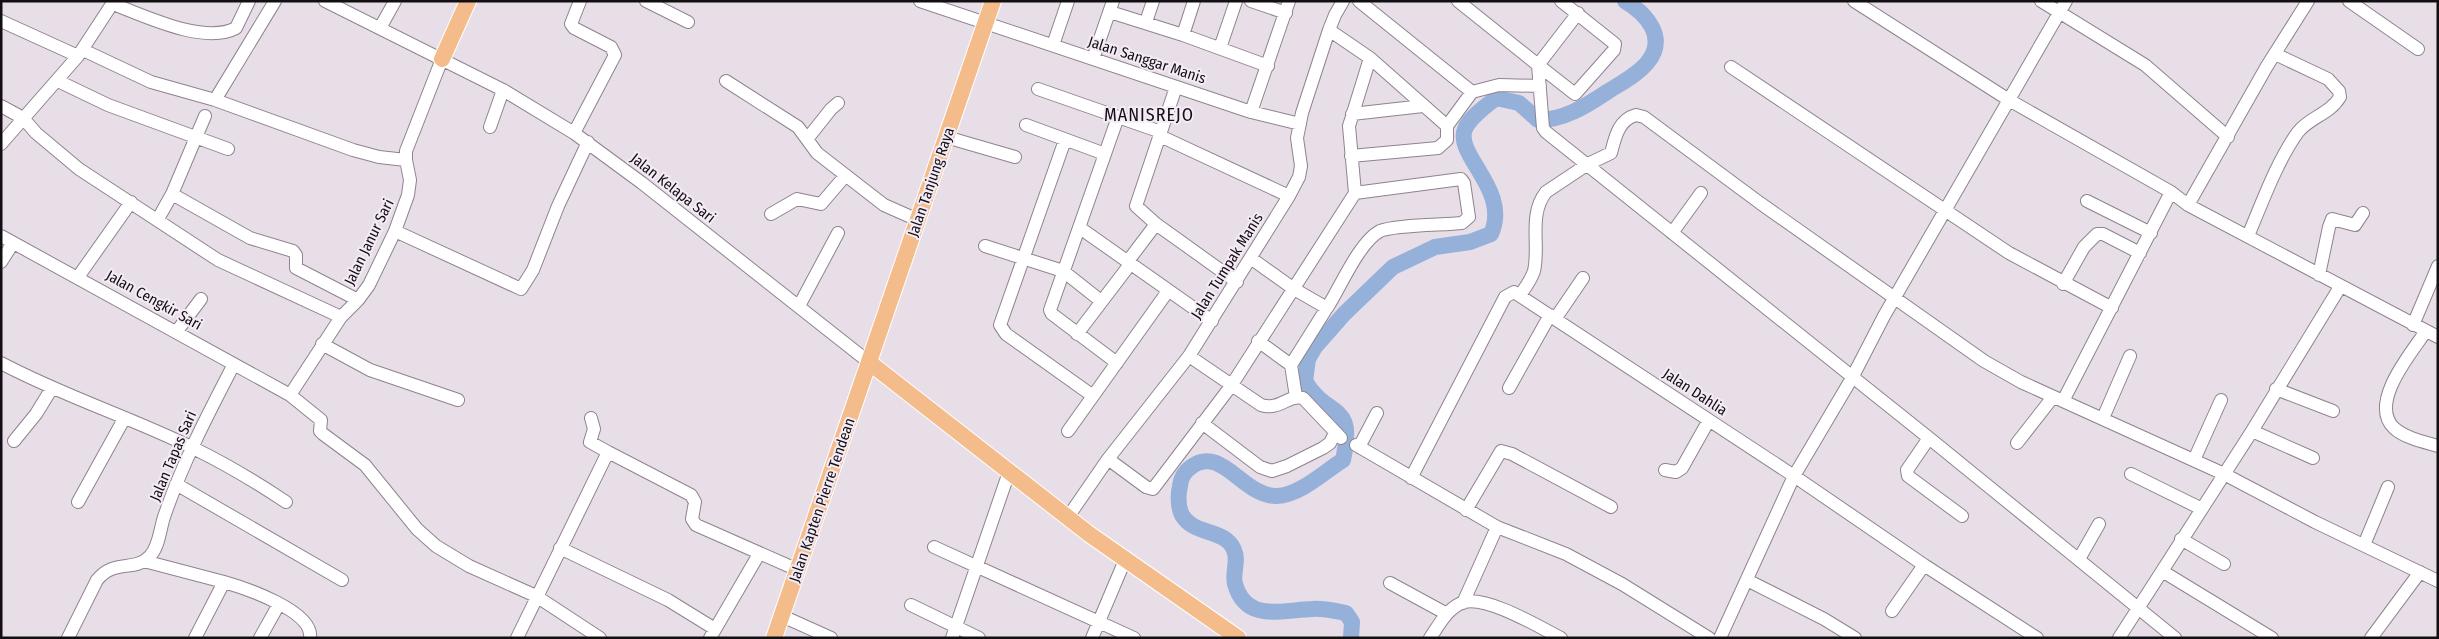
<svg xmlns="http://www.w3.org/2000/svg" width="2439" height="639" viewBox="0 0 2439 639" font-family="'Fira Sans Condensed',sans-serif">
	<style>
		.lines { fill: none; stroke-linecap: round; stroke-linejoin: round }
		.river { stroke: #95b0d9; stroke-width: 16 }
		.minor-casing { stroke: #8d848e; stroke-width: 14 }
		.major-casing { stroke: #fff; stroke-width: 18 }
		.minor { stroke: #fff; stroke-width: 12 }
		.major { stroke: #f4bc8b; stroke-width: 16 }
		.labels { text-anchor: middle; stroke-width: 4; stroke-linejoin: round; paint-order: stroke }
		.street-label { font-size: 15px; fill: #120f12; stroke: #f5ebf6 }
		.quarter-label { font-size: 18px; letter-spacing: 1px; fill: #120f12; stroke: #f5ebf6 }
	</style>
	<rect width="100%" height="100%" fill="#e8dee8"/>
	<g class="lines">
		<path class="river" d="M1351 638 1352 622 1346 613C1335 611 1323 608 1312 609 1283 610 1246 623 1235 584 1232 573 1239 561 1234 550 1225 528 1194 536 1182 515 1178 507 1178 495 1180 486 1181 477 1184 472 1191 467 1222 444 1243 497 1277 496 1300 495 1324 472 1343 460 1356 400 1328 420 1305 381L1308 359 1315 347 1344 314 1393 267 1435 247 1470 242 1491 234C1511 190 1454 155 1465 129 1470 117 1486 106 1496 98L1519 103 1538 120C1564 120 1586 106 1607 92 1621 83 1637 75 1647 63 1668 38 1647 14 1625 1"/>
		<defs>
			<path id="minor" d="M325 1 503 90 574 133 642 183 870 363
				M646 1 688 22
				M920 1 1251 112 1300 124
				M1251 1 1286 13
				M1359 1 1472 92
				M1458 1 1538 65 1543 128 1546 132 1929 438 2175 638
				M1561 1 1615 44 1614 50 1575 94 1538 65 1578 13
				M1854 1 2009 100 2171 192 2188 205
				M2041 1 2145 65 2228 137
				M2308 1 2267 66 2188 205 2438 337
				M2349 1 2418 49
				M113 4C145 16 204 45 236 28L249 1
				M1110 12 1183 35 1268 66
				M1 21 78 56
				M1146 22 1153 1
				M380 28 395 1
				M1329 30 1370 58 1447 126
				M1183 35 1194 1
				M1053 45 1068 1
				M1220 48 1236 1
				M83 50 151 82 215 100 353 150 379 157 406 160
				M1093 59 1113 1
				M1731 67 2009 253 2112 308
				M58 81 108 105 228 149
				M726 81 798 127 817 153 884 205 918 220
				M1176 87 1136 206 1156 224 1237 282
				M1038 89 1161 132
				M215 100 275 1
				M1 106 23 118 36 133 79 169 218 260 341 317
				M1251 112 1289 1
				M1352 114 1423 106
				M1026 125 1105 154
				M490 127 503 90
				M574 133 615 55 611 47 574 28 571 24 580 1
				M1160 136 1289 196
				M946 137 1015 157
				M808 138 831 109 838 103
				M1065 140 1000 325 1006 334 1093 396
				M1 144 78 56 114 1
				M1351 156 1438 148 1447 140V126L1472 92 1499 85 1540 86
				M172 194 250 238 293 251 296 255V268L358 300
				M2087 201 2151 233
				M771 214 797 199 821 204 845 176
				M158 219 172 194 205 116
				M1080 228 1212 321
				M395 231 521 289 533 270 558 206 588 142
				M1672 233 1701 193
				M1 236 290 395 321 420 320 431 323 434 365 465 417 529 436 546 469 566 536 596 600 638
				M2248 236C2262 203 2277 161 2298 132 2310 117 2330 114 2340 97L2339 91 2328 79 2275 54
				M985 246 1063 271 1101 301
				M1252 259 1294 289 1327 308C1340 288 1359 242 1380 231 1393 225 1444 225 1462 223L1469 217 1464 183 1461 179 1355 193
				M1128 261 1156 224
				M1 262 13 243
				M2319 275 2329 227 2332 219 2355 225 2363 213
				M78 277 131 202
				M2063 284 2084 247 2097 234H2103L2140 253
				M1520 295C1525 288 1531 280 1534 271 1540 245 1528 215 1546 192L1588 164 1611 153C1615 138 1618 120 1636 115L1644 117 1760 203 1984 361 2021 382 2224 474 2315 522 2438 581
				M799 306 838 233
				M1555 319 1583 278
				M2413 325 2438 266
				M177 331 201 299
				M2426 331C2412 352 2368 403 2394 428 2405 438 2424 442 2438 446
				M1077 334 1131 263
				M1258 341 1291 365
				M322 344 370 370 458 400
				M1189 356 1261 405C1280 411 1288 394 1303 398L1341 438
				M1 363C63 396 130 417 193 448 226 464 256 482 286 502
				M1117 363 1052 314 1050 310 1118 117
				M1509 388 1550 315
				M2276 389 2333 411
				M290 395 341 317 358 300 369 285 395 231 408 195 410 180 406 160V151L442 59
				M1296 397 1291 365 1328 306
				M2063 401 2171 192
				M591 418 594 429 590 442 608 452
				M2103 418 2130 356
				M1202 423 1260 467 1272 471 1287 466 1323 448 1330 443 1335 433
				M1068 431 1168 291
				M2252 431 2313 458
				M1929 438 1907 470 1908 476 1962 516
				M14 441 36 414 52 388
				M2017 443 2053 397
				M1356 445 1497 527 1566 554 1622 584 1709 638
				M1359 447 1377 413
				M1108 459 1146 487 1153 489 1231 386 1355 193 1349 126 1370 58
				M2194 460 2221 400
				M1665 470 1676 472 1682 468 1709 420
				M2131 474 2202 509
				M1411 478 1505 297 1514 292 1794 476 1924 565 2037 638
				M176 484 342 580
				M78 502 124 419
				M1466 510 1501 451 1512 454 1611 507
				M1068 517 1108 459 1189 356 1289 196 1299 177 1301 166 1297 138 1302 113 1329 30 1335 15 1343 1
				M2181 539 2224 564
				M2364 545 2388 487
				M934 547 1134 638
				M560 548 668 600 715 629
				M2079 559 2099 524
				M144 561 224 582
				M2162 571 2272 638
				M1747 580 1824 619 1855 638
				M1390 583 1447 614
				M1463 603 1497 527
				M911 605 979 638
				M1892 611 1924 565
				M782 616 831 638
				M68 638 97 580C115 558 134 573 150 556 159 547 160 529 164 517 182 464 208 414 234 364
				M195 638 224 582C245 588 314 611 310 638
				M260 638 279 604
				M517 638 608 452 691 495 695 502 692 519 696 525 798 570
				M710 638 759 554
				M952 638 1009 472
				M1092 638 1125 560
				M1430 638C1439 625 1448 607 1464 602 1488 596 1539 627 1561 638
				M1720 638 1794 476 1852 378 1884 316 2066 1
				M2119 638 2252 431 2340 287
				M2371 638 2420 572"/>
			<path id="major" d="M442 59 468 1
				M870 363 1089 534 1238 638
				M774 638 993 1"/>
		</defs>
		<use href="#minor" class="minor-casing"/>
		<use href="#major" class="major-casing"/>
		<use href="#minor" class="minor"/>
		<use href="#major" class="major"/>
	</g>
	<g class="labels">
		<g class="street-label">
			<text transform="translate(1147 60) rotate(18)" y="5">Jalan Sanggar Manis</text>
			<text transform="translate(931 182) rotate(-71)" y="5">Jalan Tanjung Raya</text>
			<text transform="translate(673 188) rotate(38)" y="5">Jalan Kelapa Sari</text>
			<text transform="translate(369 242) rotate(-64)" y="5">Jalan Janur Sari</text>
			<text transform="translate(1227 266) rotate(-58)" y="5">Jalan Tumpak Manis</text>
			<text transform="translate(154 300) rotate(29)" y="5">Jalan Cengkir Sari</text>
			<text transform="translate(1695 392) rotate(33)" y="5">Jalan Dahlia</text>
			<text transform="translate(173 456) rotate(-67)" y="5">Jalan Tapas Sari</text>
			<text transform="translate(822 500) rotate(-71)" y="5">Jalan Kapten Pierre Tendean</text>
		</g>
		<g class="quarter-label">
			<text x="1149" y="121">MANISREJO</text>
		</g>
	</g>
	<rect width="2439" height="639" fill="none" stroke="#120f12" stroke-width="5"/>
</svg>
